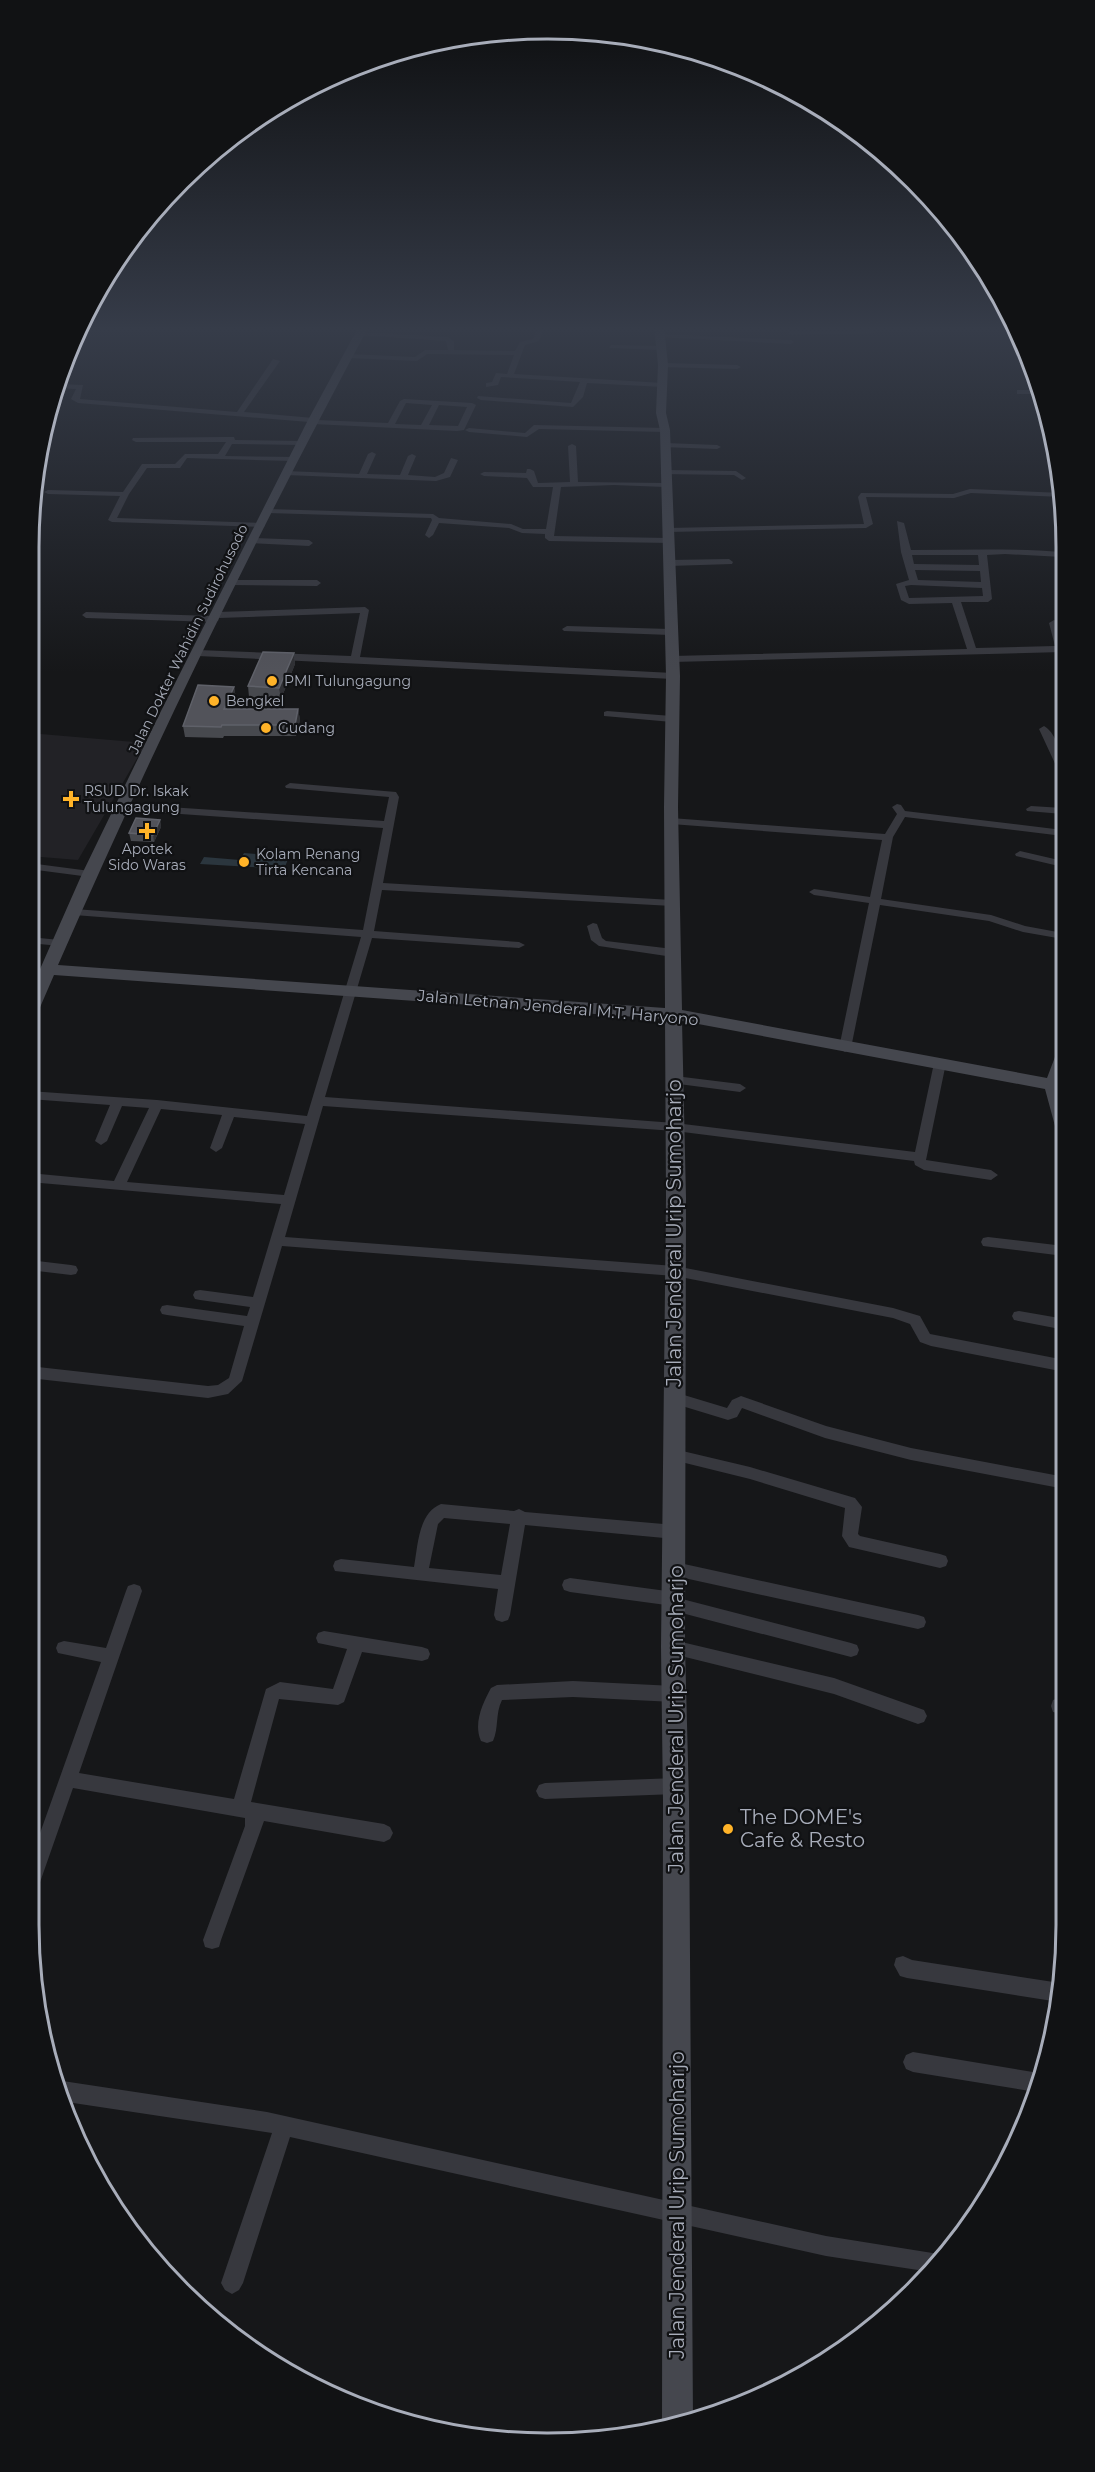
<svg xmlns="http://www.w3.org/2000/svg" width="1095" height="2472" viewBox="0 0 1095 2472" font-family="Montserrat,sans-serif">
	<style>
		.built { fill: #222226 }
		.water { fill: #2b363e }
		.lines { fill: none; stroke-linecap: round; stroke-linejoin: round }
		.street { fill: #37383e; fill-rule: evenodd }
		.secondary { fill: #45474e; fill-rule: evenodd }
		.wall { fill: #47494e }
		.shaded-wall { fill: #2f3034 }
		.building { fill: #52535a; stroke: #5f6169; stroke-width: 1.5 }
		.poi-dot { fill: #ffb328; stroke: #111214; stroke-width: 2 }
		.labels { text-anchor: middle; stroke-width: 4.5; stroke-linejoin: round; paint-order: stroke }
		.far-street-label { font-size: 14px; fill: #a8adba; stroke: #111214 }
		.far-poi-label { font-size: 14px; fill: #a8adba; stroke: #111214; text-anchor: start }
		.street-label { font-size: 16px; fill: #a8adba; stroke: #111214 }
		.near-street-label { font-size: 20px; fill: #a8adba; stroke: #111214 }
		.near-poi-label { font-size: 20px; fill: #a8adba; stroke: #111214; text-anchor: start }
		.rim { fill: none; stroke: #a8adba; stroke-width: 3 }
	</style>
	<rect width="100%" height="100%" fill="#161719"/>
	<path class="built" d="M29 733 146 743 78 860 29 856Z"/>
	<path class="water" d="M244 853 289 857 284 869 200 864 204 857 240 860Z"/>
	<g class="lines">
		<path class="street" d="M538 326H545L539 341 525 345 514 374 663 383 667 385 663 387 587 383 583 397 573 407 481 400 477 398 478 396 571 403 580 382 501 377 498 385 486 387V383L492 382 496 373 507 374 514 355 427 354 417 361 348 358 344 356 348 354 415 357 425 350H448L446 341 357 335 359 332 448 337 454 341V350L515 351 520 342 533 339Z
			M873 330 875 333 791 335 788 333 791 331Z
			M660 334 791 340 794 342 791 344 658 337Z
			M611 345 661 346 664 348 661 350 609 348Z
			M273 359 280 361 244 412 313 418 317 420 388 423 400 401 404 399 472 403 476 405 464 430 457 431 313 424 309 422 78 403 71 399 76 389 56 388 57 384 83 385 80 399 237 412ZM406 403 432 405 421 425 395 424ZM439 405 467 407 458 426 429 425Z
			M663 363 737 365 741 367 737 369 660 367 659 365Z
			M1017 390H1038L1039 394H1017Z
			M534 425 665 428 669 430 665 432 539 429 527 437 469 432 465 430 469 428 525 433Z
			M224 437H234L235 440 302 441 306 443 302 445 232 444 225 456 296 457V461H293L187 458 180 468H147L129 494 117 518 261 523 265 525 264 527 112 522 108 520 120 496 48 494 44 492 48 490 123 492 142 464H175L185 454H218L226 442H136L132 440 133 438Z
			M665 443 717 445 721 447 717 449 662 447 661 445Z
			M572 444 576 446 578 482 665 483 669 485 665 487 614 485 561 487 554 536 668 538 672 541 671 543 549 541 545 538V534L522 533 509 528 439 523 433 535 429 538 425 535 432 520 431 518 268 513 264 511 268 509 433 514 439 518 511 524 523 529H546L553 487H533L527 478 484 476 480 474 484 472 526 473 527 469H530L534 471 538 483 570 482 568 446Z
			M372 452 376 454 367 474 400 475 408 456 412 454 416 456 408 475 435 477 444 473 451 458 458 460 450 477 436 481 286 475 282 473 286 471 359 474 368 454Z
			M664 470 736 471 746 478 742 480 734 475 661 474V470Z
			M970 489 1062 493V497L971 493 954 498 866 497 873 524 866 528 668 532 664 530 668 528 864 524 858 497 861 493 953 494Z
			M897 521 904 523 911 550C961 550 1012 548 1062 552V557L1005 554 987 555 992 599 988 602H961L976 648 1055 646 1049 623 1054 620 1059 623 1063 652 672 662 667 659 672 656 967 649 952 603 909 604 901 600 896 584 909 580 901 552ZM912 555H978L979 565 914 564ZM915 570 980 571 981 582 918 580ZM911 585 982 588 983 596 909 598 905 586Z
			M253 538 309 540 313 543 309 546 250 543 249 541Z
			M729 559 733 562 732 564 669 566 665 563 669 560Z
			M233 580H317L321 583 317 586 230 585V581Z
			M365 607 369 610 360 657 673 673 678 676 673 679 198 656 193 653 198 650 351 656 360 613 219 618 218 621 215 622 86 618 82 615 86 612 213 616 214 613 217 612Z
			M567 626 670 629 675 632 670 635 564 631 562 629Z
			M607 711 672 716 677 719 672 722 604 716V712Z
			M1044 726C1057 733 1063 759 1063 773L1058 770 1039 729Z
			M290 783 396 792 399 797 383 883 672 900 678 903 672 906 382 890 374 931 519 942 525 945 519 948 372 938 325 1097 675 1123 915 1152 934 1063 940 1059 946 1063 926 1160 991 1170 998 1175 991 1180 924 1170 915 1165 914 1161 675 1131 323 1106 285 1237 675 1266 893 1308 920 1316 930 1334 1065 1360V1372L931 1346 920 1342 910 1324 893 1318 675 1276 282 1246 242 1381 228 1394 208 1398 29 1378V1366L208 1386 218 1385 229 1378 244 1326 167 1315 162 1314 160 1310 162 1306 167 1305 247 1316 250 1307 200 1300 195 1299 193 1295 195 1291 200 1290 253 1297 281 1204 29 1182V1173L114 1181 149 1108 122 1106 107 1141 101 1145 95 1141 110 1105 29 1099V1091L157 1100 307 1116 361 937 74 915 68 912 74 909 363 930 383 828 123 810 118 807 123 804 384 821 389 797 286 788 285 786ZM161 1109 222 1115 210 1148 216 1152 222 1148 234 1117 305 1124 284 1195 127 1182Z
			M897 804 901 805 905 811 1063 830V836L905 817 893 837 881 899 991 915 1025 926 1063 933V939L1023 932 989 921 880 905 851 1048 845 1052 839 1048 869 903 814 895 809 892 814 889 870 897 882 840 671 824 666 821 671 818 885 834 897 814 892 807Z
			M1031 806 1063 808V814L1027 811 1026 809Z
			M1020 851 1063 861V867L1016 856 1015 854Z
			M29 863 90 871 95 874 90 877 29 869Z
			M593 923 597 924 602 938 606 941 673 949 679 953 673 957 599 946 591 940 587 926Z
			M29 937 60 940 66 943 60 946 29 943Z
			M675 1076 740 1084 746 1088 740 1092 671 1083 669 1080 671 1077Z
			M988 1237 1064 1246V1256L983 1246 981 1242 983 1238Z
			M29 1260 71 1265 76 1266 78 1270 76 1274 71 1275 29 1270Z
			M1019 1311 1065 1319V1330L1014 1320 1012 1316 1014 1312Z
			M674 1392 727 1408 732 1400 741 1396 826 1426 911 1448 1065 1477V1489L911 1460 825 1438 742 1408 737 1417 728 1420 669 1402 667 1398 669 1394Z
			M674 1449 750 1467 855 1498 862 1507 858 1534 860 1536 940 1554 946 1556 948 1561 946 1566 940 1568 849 1547 842 1536 845 1508 750 1479 669 1459 666 1455 669 1451Z
			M441 1504 514 1511 519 1509 525 1512 675 1525 681 1527 683 1532 681 1537 675 1539 525 1525 510 1615 508 1620 502 1622 496 1620 494 1615 498 1589 335 1571 333 1566 335 1561 341 1559 414 1567C418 1546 418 1513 441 1504ZM444 1518 510 1524 501 1575 429 1568 438 1524Z
			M675 1562 918 1615 924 1617 926 1622 924 1627 918 1629 675 1576 669 1574 667 1569 669 1564Z
			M570 1578 674 1592 680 1594 682 1599 851 1643 857 1645 859 1650 857 1655 851 1657 674 1611 668 1609 666 1605 570 1592 564 1590 562 1585 564 1580Z
			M134 1584 140 1586 142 1591 79 1773 234 1799 266 1689 280 1682 333 1689 347 1649 318 1643 316 1638 318 1633 324 1631 422 1647 428 1649 430 1654 428 1659 422 1661 362 1652 344 1702 338 1705 279 1699 251 1802 384 1824 390 1827 393 1833 390 1839 384 1842 264 1821 221 1940 219 1947 212 1949 205 1947 203 1940 245 1826V1818L73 1788 38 1888 35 1894 29 1897V1864L101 1662 58 1653 56 1648 58 1643 64 1641 106 1648 126 1591 128 1586Z
			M673 1640 834 1678 924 1710 927 1716 924 1722 918 1724 834 1694 673 1654 667 1652 665 1647 667 1642Z
			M573 1681 674 1686 680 1689 682 1694 680 1699 674 1702 573 1697 502 1700C495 1714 499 1728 493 1741L487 1743 481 1741C473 1723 483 1703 491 1688L497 1685Z
			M1059 1698 1066 1699V1715L1053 1712 1051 1706 1053 1700Z
			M676 1778 682 1780 685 1786 682 1792 676 1794 545 1799 539 1797 536 1791 539 1785 545 1783Z
			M903 1956 912 1960 1060 1983 1059 2002 907 1978 900 1976 894 1965 896 1958Z
			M913 2052 1039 2073 1042 2074 1036 2092 913 2072 906 2069 903 2062 906 2055Z
			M56 2080 267 2112 826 2236 945 2255 937 2267 931 2272 826 2256 290 2137 243 2283 239 2290 232 2294 225 2290 221 2283 272 2133 60 2101 56 2092Z"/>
		<path class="secondary" d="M359 326H369C257 534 153 748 58 965L665 1008 664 807 666 676 660 430 656 413 658 365 654 326H664L668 365 666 413 670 430 680 676 678 807 682 1010 1047 1078 1058 1049 1064 1047V1132L1058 1130 1055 1126 1045 1089 682 1021 686 1198 685 1647 689 1801 693 2421 662 2428 663 1801 661 1647 666 1198 665 1019 54 975 38 1012 35 1016 29 1017V994L82 874 161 711 308 420Z"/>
	</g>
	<path class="wall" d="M294 653 295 664 281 699 249 697 248 686Z
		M234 687 236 698 231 709H298L300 720 296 736H224L223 738 185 737 183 726Z
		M160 820 161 827 154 842 131 841 129 833Z"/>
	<path class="shaded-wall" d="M294 653 295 664 281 699 279 688Z
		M234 687 236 698 226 720 224 709Z
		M298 709 300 720 296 736 295 725Z
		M160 820 161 827 154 842 153 835Z"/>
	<path class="building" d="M263 652 294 653 279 688 248 686Z
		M198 685 234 687 224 709H298L295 725H222L221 727 183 726Z
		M136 818 160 820 153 835 129 833Z"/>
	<linearGradient id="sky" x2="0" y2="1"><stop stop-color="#0c0d0e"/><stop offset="0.49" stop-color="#363c49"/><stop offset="1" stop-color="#363c49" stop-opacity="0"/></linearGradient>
	<rect width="1095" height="672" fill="url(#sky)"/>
	<g class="poi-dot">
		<circle cx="272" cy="681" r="6"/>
		<circle cx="214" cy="701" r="6"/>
		<circle cx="266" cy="728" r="6"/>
		<path d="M68 790h6v6h6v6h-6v6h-6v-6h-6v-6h6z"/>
		<path d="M144 822h6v6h6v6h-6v6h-6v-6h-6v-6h6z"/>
		<circle cx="244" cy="862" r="6"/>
		<circle cx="728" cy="1829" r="6"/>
	</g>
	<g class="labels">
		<g class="far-street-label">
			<text transform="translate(188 639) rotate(-64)" y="5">Jalan Dokter Wahidin Sudirohusodo</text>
		</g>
		<g class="far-poi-label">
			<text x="284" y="686">PMI Tulungagung</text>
			<text x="226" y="706">Bengkel</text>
			<text x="278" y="733">Gudang</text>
			<text x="84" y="796">RSUD Dr. Iskak<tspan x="84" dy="16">Tulungagung</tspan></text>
			<text x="147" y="854" text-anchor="middle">Apotek<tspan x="147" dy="16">Sido Waras</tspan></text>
			<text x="256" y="859">Kolam Renang<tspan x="256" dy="16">Tirta Kencana</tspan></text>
		</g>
		<g class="street-label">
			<text transform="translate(558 1007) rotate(5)" y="6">Jalan Letnan Jenderal M.T. Haryono</text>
		</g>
		<g class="near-street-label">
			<text transform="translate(674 1233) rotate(-90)" y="7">Jalan Jenderal Urip Sumoharjo</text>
			<text transform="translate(676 1719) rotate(-90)" y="7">Jalan Jenderal Urip Sumoharjo</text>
			<text transform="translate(677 2205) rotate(-90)" y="7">Jalan Jenderal Urip Sumoharjo</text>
		</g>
		<g class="near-poi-label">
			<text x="740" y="1824">The DOME's<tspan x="740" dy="23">Cafe &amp; Resto</tspan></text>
		</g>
	</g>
	<path d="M0 0H1095V2472H0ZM547 39H548A508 508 0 0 1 1056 547V1925A508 508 0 0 1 548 2433H547A508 508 0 0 1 39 1925V547A508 508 0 0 1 547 39Z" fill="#111214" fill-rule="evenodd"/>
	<path class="rim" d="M547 39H548A508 508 0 0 1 1056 547V1925A508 508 0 0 1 548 2433H547A508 508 0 0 1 39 1925V547A508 508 0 0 1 547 39Z"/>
</svg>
